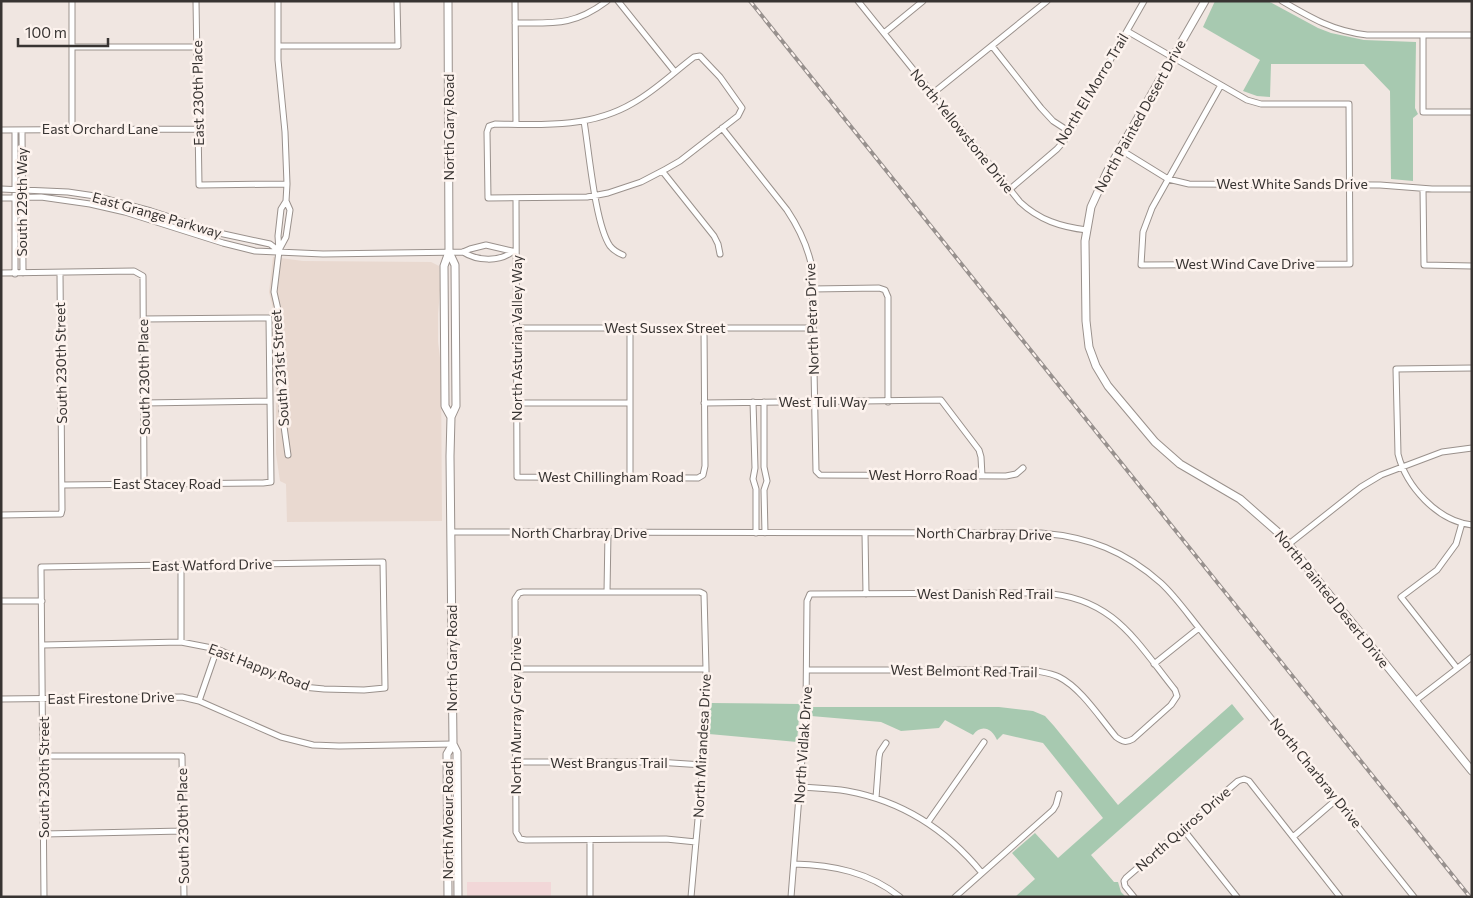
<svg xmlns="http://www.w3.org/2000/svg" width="1473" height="898" viewBox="0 0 1473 898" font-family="Commissioner,sans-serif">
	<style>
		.commercial { fill: #f2d7d8 }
		.built { fill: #e9d9d0 }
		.green { fill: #a7c9b0 }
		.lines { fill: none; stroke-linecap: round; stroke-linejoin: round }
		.street-casing { stroke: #9a918c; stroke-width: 7 }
		.secondary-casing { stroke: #9a918c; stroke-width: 9 }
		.street { stroke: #fff; stroke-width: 5 }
		.secondary { stroke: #fff; stroke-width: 7 }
		.rail-casing { stroke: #98918e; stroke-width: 4 }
		.rail { stroke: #fdf3ee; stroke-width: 2; stroke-dasharray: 5.5; stroke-linecap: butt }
		.labels { text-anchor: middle; stroke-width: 5; stroke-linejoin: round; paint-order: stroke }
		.street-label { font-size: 14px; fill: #383432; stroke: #fdf3ee }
	</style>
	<rect width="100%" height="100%" fill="#f0e6e1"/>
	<path class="commercial" d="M467 882H551V897H467Z"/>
	<path class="built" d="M273 257 303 261 431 262 439 266 440 290 438 314V342L441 365 442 521 287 522 286 484 280 481 276 454V321L269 292Z"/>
	<path class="green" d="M1215 1H1268L1318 28 1331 33 1364 40 1416 42 1415 108 1418 114 1413 118V181L1391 179 1390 91 1364 64H1271L1270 97 1257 96 1243 91 1260 60 1203 27Z
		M710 703 800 704 797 742 709 734Z
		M1232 704 1244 719 1091 855 1114 882H1118L1121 892 1126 897H1015L1035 879 1012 853 1035 833 1058 858 1103 818 1043 743 1003 734 997 740C992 728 981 724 973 735L945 720 939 728 901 731 881 722 811 716 812 707H999L1033 711 1045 716 1054 726 1118 805Z"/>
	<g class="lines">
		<defs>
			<path id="street" d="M72 1V130
				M196 1 199 185 287 184
				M278 1V60L285 132 287 184 286 201 290 210 286 237 279 250
				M515 1 516 124
				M618 1 675 72
				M858 1 1020 202C1039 220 1061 227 1087 230
				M1282 1C1311 18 1333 31 1367 35H1472
				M515 23C554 23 574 26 607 1
				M1127 31 1247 100 1261 104H1349L1350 264 1141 265 1143 232 1152 208 1221 85
				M884 33 923 1
				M1423 35V112H1472
				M278 46H398L397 1
				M992 46 1041 108 1053 121 1070 132
				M72 47H197
				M700 56 720 77 742 108 738 116 680 161 666 169 641 182 608 193 587 197 488 198 487 132 489 126 495 124C542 125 591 128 633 103 655 91 674 72 694 57Z
				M932 94 1047 1
				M584 121C589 151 595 224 610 246 614 251 618 253 623 255
				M722 128 787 210C799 228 808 247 812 268L816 471 820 475 1006 476 1016 474 1023 468
				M1 130 198 129
				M15 130V274
				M22 130 23 273
				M1121 150 1168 179 1189 184 1380 185 1432 189H1472
				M663 172 714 236 718 244 720 254
				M1 189 68 192 95 196 151 211 219 233 270 244 279 251
				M1423 189 1424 265 1472 266
				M1009 190 1057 149 1064 141 1144 1
				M1 198 41 197 90 204 125 212 223 243 255 251 323 254 463 252 470 249 486 245 516 252
				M516 198 517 477 698 478 703 475 705 466 704 328
				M286 201 281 209 278 236 279 251 274 292 279 314 282 412 288 455
				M463 252C477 261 499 262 512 252
				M1 273 134 271 143 276 144 484
				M812 289 879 288 885 290 888 297V402
				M517 328H813
				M630 328V477
				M1472 368 1396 369 1398 454C1406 486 1437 521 1472 525
				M753 402 755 468 753 479 756 489V533
				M764 402V467L767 481 764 490 765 533
				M144 403 270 401
				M517 403H630
				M704 403 941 400 979 450 981 457 982 476
				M63 485 263 483 271 482 269 318 143 319
				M1 515 61 514 62 510 60 273
				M451 532 1041 533C1089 537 1125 551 1161 583 1175 596 1187 613 1199 628L1414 897
				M865 533 866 594
				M1289 544 1361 487 1381 475 1442 452 1472 448
				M181 566V642
				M607 592 608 533
				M1 601H42
				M43 645 181 642 217 649 303 687 324 689 364 690 385 688 383 562 41 567 44 897
				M1154 664 1199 628
				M1457 668 1401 597 1437 570 1456 544 1462 523
				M515 669H706
				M1 699 182 697 199 701 281 737 313 745 339 746 453 744
				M199 701 217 649
				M1415 701 1472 657
				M43 756H182L184 897
				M516 762H657L703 765
				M801 787C816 788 832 788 847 791 902 801 946 829 982 873
				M876 798 879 757 880 752 886 743
				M928 822 984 742
				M1183 829 1237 897
				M44 834 183 831
				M1293 837 1337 799
				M590 840V897
				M794 864C833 865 869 872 900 897
				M691 897 706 730V669L704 594 700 592H523L519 593 515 599 516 832 520 839 526 840 666 839 696 842
				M791 897 806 708 807 601 810 594 1042 593C1113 597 1135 640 1175 690L1177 696 1171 705 1133 739C1126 743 1123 742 1116 737 1100 718 1081 688 1059 677 1051 673 1041 672 1032 670H807
				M955 897 1053 810 1056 805 1059 794
				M1134 897 1125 886 1124 881 1126 878 1238 781 1244 779 1249 781 1340 897"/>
			<path id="secondary" d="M448 1 449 252 444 266 445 406 451 417
				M1205 1 1107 172 1091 207 1085 241 1086 321 1089 347 1096 366 1108 386 1155 442 1180 464 1240 499 1281 535 1472 771
				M449 252 455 265 456 406 451 417 450 456 453 744 457 752 458 897
				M448 897 447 754 453 744"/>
		</defs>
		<use href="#street" class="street-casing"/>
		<use href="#secondary" class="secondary-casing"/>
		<use href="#street" class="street"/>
		<use href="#secondary" class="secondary"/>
		<defs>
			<path id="rail" d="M750 1 1470 897"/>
		</defs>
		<use href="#rail" class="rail-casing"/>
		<use href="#rail" class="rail"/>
	</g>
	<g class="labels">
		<g class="street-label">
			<text transform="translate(1092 89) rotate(-59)" y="5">North El Morro Trail</text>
			<text transform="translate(198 93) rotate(-91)" y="5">East 230th Place</text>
			<text transform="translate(1140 116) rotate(-61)" y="5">North Painted Desert Drive</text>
			<text transform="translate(449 127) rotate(-90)" y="5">North Gary Road</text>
			<text x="100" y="134">East Orchard Lane</text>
			<text transform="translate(962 131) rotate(51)" y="5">North Yellowstone Drive</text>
			<text x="1292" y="189">West White Sands Drive</text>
			<text transform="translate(22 202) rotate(-90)" y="5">South 229th Way</text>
			<text transform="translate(157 215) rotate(16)" y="5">East Grange Parkway</text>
			<text x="1245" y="269">West Wind Cave Drive</text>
			<text transform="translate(812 319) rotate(-92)" y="5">North Petra Drive</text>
			<text x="665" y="333">West Sussex Street</text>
			<text transform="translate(517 338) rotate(-90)" y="5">North Asturian Valley Way</text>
			<text transform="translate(61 363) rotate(-91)" y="5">South 230th Street</text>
			<text transform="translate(280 368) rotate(-94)" y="5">South 231st Street</text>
			<text transform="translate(144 377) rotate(-91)" y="5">South 230th Place</text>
			<text x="823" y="407">West Tuli Way</text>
			<text x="923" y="480">West Horro Road</text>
			<text x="611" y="482">West Chillingham Road</text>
			<text x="167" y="489">East Stacey Road</text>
			<text x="579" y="538">North Charbray Drive</text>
			<text transform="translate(984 534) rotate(1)" y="5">North Charbray Drive</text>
			<text transform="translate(212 565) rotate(-1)" y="5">East Watford Drive</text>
			<text x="985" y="599">West Danish Red Trail</text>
			<text transform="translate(1332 599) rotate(51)" y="5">North Painted Desert Drive</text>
			<text transform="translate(452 658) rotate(-90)" y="5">North Gary Road</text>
			<text transform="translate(259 667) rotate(21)" y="5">East Happy Road</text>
			<text transform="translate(964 671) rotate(1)" y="5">West Belmont Red Trail</text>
			<text transform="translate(111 698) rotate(-1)" y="5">East Firestone Drive</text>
			<text transform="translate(516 716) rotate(-90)" y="5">North Murray Grey Drive</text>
			<text transform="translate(803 745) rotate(-86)" y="5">North Vidlak Drive</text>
			<text transform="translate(702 746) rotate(-87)" y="5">North Mirandesa Drive</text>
			<text x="609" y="768">West Brangus Trail</text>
			<text transform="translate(1316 773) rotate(51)" y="5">North Charbray Drive</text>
			<text transform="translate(44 777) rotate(-90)" y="5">South 230th Street</text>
			<text transform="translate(448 820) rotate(-90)" y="5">North Moeur Road</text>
			<text transform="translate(183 826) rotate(-91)" y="5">South 230th Place</text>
			<text transform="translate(1183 829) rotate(-41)" y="5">North Quiros Drive</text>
		</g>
	</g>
	<rect width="1473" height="898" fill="none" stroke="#383432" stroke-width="5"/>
	<path d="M18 38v8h90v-8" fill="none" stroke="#383432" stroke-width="2.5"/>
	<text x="25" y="38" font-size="15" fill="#383432" stroke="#fdf3ee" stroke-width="4" paint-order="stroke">100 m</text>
</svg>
